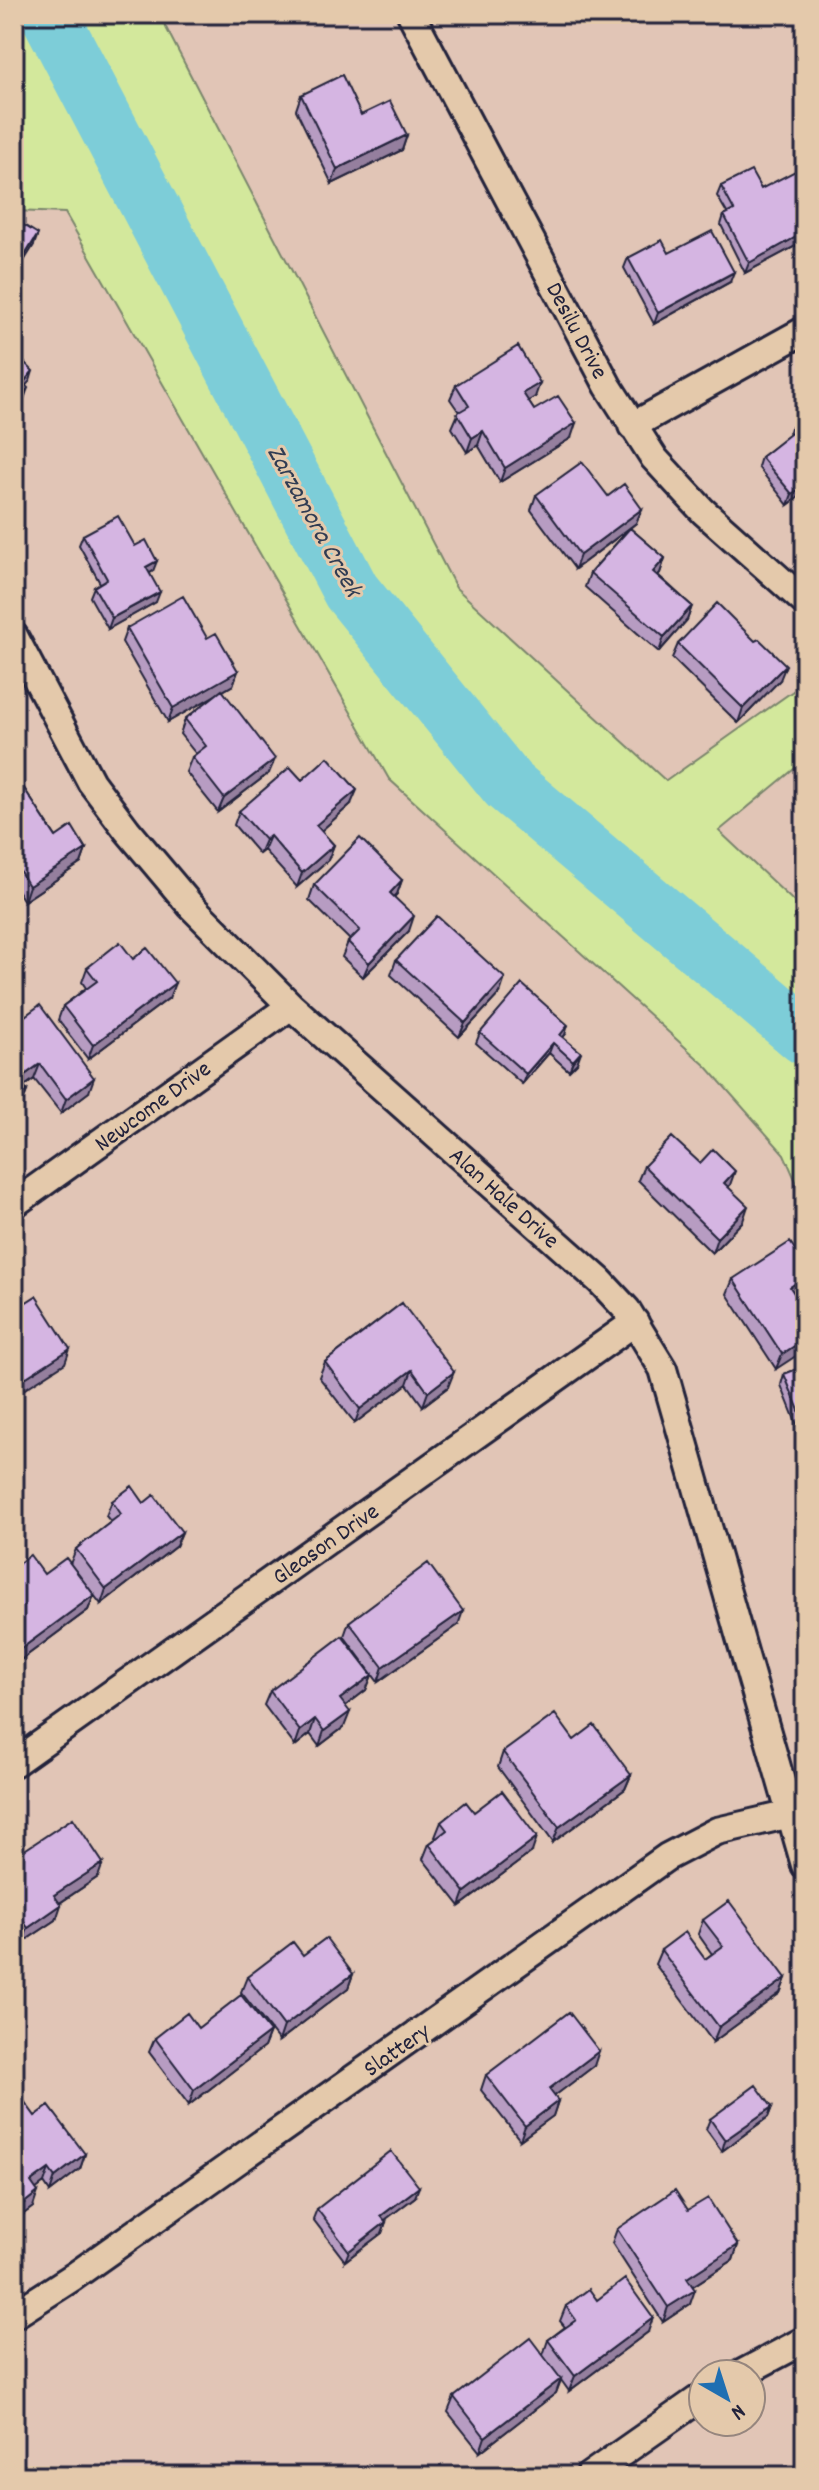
<svg xmlns="http://www.w3.org/2000/svg" width="819" height="2490" viewBox="0 0 819 2490" font-family="Dekko,sans-serif">
	<style>
		.green { fill: #d3e89c; stroke: #7a856c; stroke-width: 2 }
		.lines { fill: none; stroke-linecap: round; stroke-linejoin: round }
		.river { stroke: #7dcdd8; stroke-width: 58 }
		.minor-casing { stroke: #22223b; stroke-width: 32 }
		.minor { stroke: #e4c9ab; stroke-width: 26 }
		.wall { fill: #b79cc2; stroke: #22223b; stroke-width: 2 }
		.shaded-wall { fill: #957f9e; stroke: #22223b; stroke-width: 2 }
		.building { fill: #d5b5e2; stroke: #22223b; stroke-width: 2 }
		.labels { text-anchor: middle; stroke-width: 6; stroke-linejoin: round; paint-order: stroke }
		.street-label { font-size: 24px; fill: #22223b; stroke: #e4c9ab }
		.water-label { font-size: 26px; font-style: italic; fill: #303c53; stroke: #e4c9ab }
	</style>
	<rect width="100%" height="100%" fill="#e1c5b6"/>
	<filter id="ink" filterUnits="userSpaceOnUse"><feTurbulence type="fractalNoise" baseFrequency=".0125" numOctaves="2"/><feDisplacementMap in="SourceGraphic" scale="16" xChannelSelector="R" yChannelSelector="G"/><feConvolveMatrix kernelMatrix="1 2 1 2 8 2 1 2 1" color-interpolation-filters="sRGB"/></filter>
	<g filter="url(#ink)">
		<path class="green" d="M14 14H159L456 588 666 781 800 686 805 677V760L719 831 805 912V1202L784 1154 707 1067 389 779 65 213 14 211Z"/>
		<g class="lines">
			<path class="river" d="M49 14 351 591 508 785 805 1036"/>
			<defs>
				<path id="minor" d="M411 14 608 386 654 458 703 511 805 602
					M632 426 805 330
					M14 636 91 782 127 830 191 906 291 1006 600 1281 627 1310 663 1369 805 1865
					M14 1204 291 1006
					M14 1763 635 1322
					M14 2315 73 2277 667 1857 717 1831 791 1814
					M741 2374 805 2340
					M589 2476 703 2396"/>
			</defs>
			<use href="#minor" class="minor-casing"/>
			<use href="#minor" class="minor"/>
		</g>
		<path class="wall" d="M301 95 361 115 407 135 402 150 332 184 296 110Z
			M805 176V241L745 273 721 225 724 215 727 213 717 196 721 186 761 189Z
			M669 253 730 282 654 324 624 268 628 258Z
			M456 385 535 397 528 401 534 410 571 438 500 482 478 445 467 452 452 428 459 412 450 399Z
			M805 417V492L788 505 758 467 761 457 788 436 791 428Z
			M536 495 608 496 636 523 630 528 665 558 660 573 658 575 692 606 687 620 659 652 585 587 590 573 630 528 575 569 531 510Z
			M83 535 135 546 153 571 150 573 156 602 108 629 90 597 94 587 100 583 79 545Z
			M127 628 207 638 238 671 233 685 223 691 269 773 218 812 186 772 192 757 196 754 180 734 185 719 219 693 168 722 122 642Z
			M678 644 780 680 738 723 672 658Z
			M805 769V792L798 785Z
			M14 773 56 837 86 849 81 863 24 901 14 885Z
			M302 780 351 804 321 831 334 845 328 860 297 887 264 850 259 854 234 825 239 811Z
			M402 880 397 894 394 897 409 931 363 977 342 957 348 942 350 940 309 900 314 885Z
			M133 959 169 998 88 1059 58 1020 63 1006 86 988 82 982 87 968Z
			M396 960 500 993 459 1037 391 975Z
			M14 1024 89 1092 61 1113 34 1079 24 1087 27 1091 21 1106Z
			M480 1033 565 1035 563 1037 577 1063 569 1071 549 1053 522 1084 476 1043Z
			M700 1163 730 1185 728 1187 743 1221 712 1253 638 1180 644 1166Z
			M733 1279 805 1288 795 1295 805 1310 776 1369 727 1294Z
			M402 1303 448 1387 423 1406 407 1384 355 1423 319 1377 325 1362Z
			M805 1366V1445L781 1385 784 1374Z
			M112 1501 144 1503 182 1532 176 1546 101 1604 70 1564 76 1549 111 1522 106 1516Z
			M14 1567 94 1595 88 1610 14 1665Z
			M349 1622 458 1625 378 1682 344 1636Z
			M372 1675 366 1690 345 1706 344 1727 319 1746 310 1734 295 1746 264 1705 270 1691Z
			M574 1740 631 1775 625 1789 553 1842 498 1767 503 1752Z
			M474 1812 532 1852 460 1906 423 1859 429 1844 437 1838 435 1837 441 1822Z
			M14 1857 98 1877 60 1903 56 1920 23 1942 14 1930Z
			M703 1920 786 1978 780 1993 713 2042 655 1964 661 1950 705 1959 712 1954 698 1934Z
			M303 1955 353 1974 348 1988 279 2041 241 1992 247 1977Z
			M270 2032 264 2047 189 2105 149 2052 155 2038Z
			M594 2066 554 2096 558 2101 553 2116 520 2140 481 2090 486 2075Z
			M14 2098 35 2116 85 2154 80 2169 50 2192 44 2183 36 2189 33 2207 14 2221Z
			M772 2107 768 2117 722 2151 706 2129 710 2119Z
			M415 2197 384 2220 386 2222 382 2233 345 2261 313 2219 317 2209Z
			M688 2210 738 2245 733 2260 693 2286 690 2304 663 2322 612 2243 617 2229Z
			M597 2300 648 2332 569 2391 561 2380 556 2393 480 2452 448 2412 454 2397 543 2355 548 2340 565 2327 560 2321 566 2306Z"/>
		<path class="shaded-wall" d="M407 135 402 150 332 184 337 169Z
			M805 232V241L745 273 749 263Z
			M38 234 34 245 14 277V273Z
			M734 272 730 282 654 324 658 313Z
			M33 371 30 381 19 393 23 383Z
			M540 383 535 397 517 408 523 393Z
			M28 388 24 399 14 410V404Z
			M576 423 571 438 500 482 505 468Z
			M483 431 478 445 467 452 472 438Z
			M805 484V492L788 505 792 494Z
			M642 509 636 523 575 569 580 555Z
			M665 558 660 573 648 586 653 572Z
			M157 561 153 571 143 577 146 567Z
			M160 592 156 602 108 629 112 618Z
			M692 606 687 620 659 652 664 637Z
			M786 665 780 680 738 723 743 708Z
			M238 671 233 685 168 722 173 708Z
			M275 759 269 773 218 812 224 798Z
			M357 790 351 804 311 840 316 825Z
			M270 836 264 850 259 854 265 840Z
			M334 845 328 860 297 887 302 873Z
			M86 849 81 863 24 901 29 886Z
			M402 880 397 894 384 907 390 893Z
			M414 916 409 931 363 977 369 963Z
			M505 978 500 993 459 1037 465 1023Z
			M175 983 169 998 88 1059 93 1045Z
			M568 1025 565 1035 556 1045 560 1035Z
			M553 1043 549 1053 522 1084 526 1074Z
			M581 1052 577 1063 569 1071 573 1061Z
			M40 1064 34 1079 14 1094 18 1080Z
			M94 1078 89 1092 61 1113 66 1099Z
			M27 1091 21 1106 14 1111V1100Z
			M735 1171 730 1185 718 1197 724 1183Z
			M748 1206 743 1221 712 1253 717 1238Z
			M805 1277V1288L785 1302 790 1287Z
			M805 1339V1350L776 1369 782 1354Z
			M70 1349 65 1363 14 1396V1385Z
			M412 1370 407 1384 355 1423 360 1409Z
			M454 1372 448 1387 423 1406 428 1392Z
			M182 1532 176 1546 101 1604 106 1589Z
			M94 1595 88 1610 14 1665 18 1651Z
			M463 1611 458 1625 378 1682 383 1667Z
			M372 1675 366 1690 335 1714 340 1699Z
			M350 1712 344 1727 319 1746 324 1731Z
			M315 1719 310 1734 295 1746 300 1731Z
			M631 1775 625 1789 553 1842 559 1827Z
			M537 1837 532 1852 460 1906 465 1892Z
			M103 1863 98 1877 49 1910 54 1895Z
			M61 1905 56 1920 23 1942 28 1928Z
			M353 1974 348 1988 279 2041 284 2026Z
			M786 1978 780 1993 713 2042 719 2027Z
			M270 2032 264 2047 189 2105 194 2090Z
			M599 2051 594 2066 544 2104 549 2089Z
			M558 2101 553 2116 520 2140 525 2126Z
			M772 2107 768 2117 722 2151 725 2140Z
			M85 2154 80 2169 50 2192 55 2177Z
			M49 2169 44 2183 26 2197 31 2182Z
			M419 2187 415 2197 377 2226 381 2216Z
			M38 2192 33 2207 14 2221V2211Z
			M386 2222 382 2233 345 2261 349 2251Z
			M738 2245 733 2260 682 2293 687 2278Z
			M695 2290 690 2304 663 2322 668 2307Z
			M653 2318 648 2332 569 2391 575 2376Z
			M561 2379 556 2393 480 2452 485 2437Z"/>
		<path class="building" d="M342 75 361 115 390 101 407 135 337 169 301 95Z
			M801 168 805 176V232L749 263 724 215 734 210 721 186 751 171 761 189Z
			M14 219 38 234 14 273Z
			M712 231 734 272 658 313 628 258 662 240 669 253Z
			M518 346 540 383 523 393 534 410 558 396 576 423 505 468 483 431 472 438 457 413 469 406 456 385Z
			M14 352 33 371 23 383 28 388 14 404Z
			M805 417V484L792 494 761 457 794 431 791 428Z
			M582 462 608 496 624 484 642 509 580 555 536 495Z
			M118 516 135 546 146 540 157 561 146 567 160 592 112 618 94 587 107 579 83 535Z
			M630 528 665 558 653 572 692 606 664 637 590 573Z
			M183 596 207 638 216 633 238 671 173 708 127 628Z
			M717 603 755 641 759 639 786 665 743 708 678 644Z
			M222 690 275 759 224 798 192 757 206 746 185 719Z
			M328 757 357 790 316 825 334 845 302 873 270 836 265 840 239 811 290 767 302 780Z
			M14 773 56 837 72 826 86 849 29 886 18 868 14 871Z
			M360 838 402 880 390 893 414 916 369 963 348 942 360 930 314 885Z
			M437 916 505 978 465 1023 396 960Z
			M120 942 133 959 147 948 175 983 93 1045 63 1006 97 981 87 968Z
			M522 984 568 1025 560 1035 581 1052 573 1061 553 1043 526 1074 480 1033Z
			M40 1005 94 1078 66 1099 40 1064 18 1080 27 1091 14 1100V1024Z
			M672 1137 700 1163 713 1149 735 1171 724 1183 748 1206 717 1238 644 1166Z
			M790 1242 805 1264V1277L790 1287 805 1310V1339L782 1354 733 1279Z
			M36 1296 70 1349 14 1385V1310Z
			M402 1303 454 1372 428 1392 412 1370 360 1409 325 1362Z
			M805 1366V1425L784 1374Z
			M132 1486 144 1503 154 1495 182 1532 106 1589 76 1549 121 1514 112 1501Z
			M30 1555 44 1574 66 1558 94 1595 18 1651 14 1645V1567Z
			M428 1563 463 1611 383 1667 349 1622Z
			M342 1636 372 1675 340 1699 350 1712 324 1731 315 1719 300 1731 270 1691Z
			M555 1714 574 1740 594 1725 631 1775 559 1827 503 1752Z
			M502 1791 537 1837 465 1892 429 1844 447 1830 441 1822 466 1802 474 1812Z
			M73 1818 103 1863 54 1895 61 1905 28 1928 14 1907V1857Z
			M729 1901 786 1978 719 2027 661 1950 685 1932 705 1959 723 1946 703 1920Z
			M326 1938 353 1974 284 2026 247 1977 293 1942 303 1955Z
			M241 1995 270 2032 194 2090 155 2038 187 2013 198 2028Z
			M569 2012 599 2051 549 2089 558 2101 525 2126 486 2075Z
			M756 2085 772 2107 725 2140 710 2119Z
			M19 2094 35 2116 49 2106 85 2154 55 2177 49 2169 31 2182 38 2192 14 2211V2098Z
			M391 2151 419 2187 381 2216 386 2222 349 2251 317 2209Z
			M675 2190 688 2210 708 2198 738 2245 687 2278 695 2290 668 2307 617 2229Z
			M625 2279 653 2318 575 2376 548 2340 576 2320 566 2306 589 2289 597 2300Z
			M530 2338 561 2379 485 2437 454 2397Z
			M347 2468 352 2476H336Z
			M773 2471 777 2476H766Z"/>
	</g>
	<g class="labels">
		<g class="street-label">
			<text transform="translate(578 330) rotate(62)" y="8">Desilu Drive</text>
			<text transform="translate(152 1105) rotate(-36)" y="8">Newcome Drive</text>
			<text transform="translate(505 1197) rotate(42)" y="8">Alan Hale Drive</text>
			<text transform="translate(325 1543) rotate(-35)" y="8">Gleason Drive</text>
			<text transform="translate(396 2049) rotate(-35)" y="8">Slattery</text>
		</g>
		<g class="water-label">
			<text transform="translate(316 520) rotate(61)" y="9">Zarzamora Creek</text>
		</g>
	</g>
	<rect width="819" height="2490" fill="none" stroke="#e4c9ab" stroke-width="48"/>
	<rect x="24" y="24" width="771" height="2442" fill="none" stroke="#22223b" stroke-width="3" filter="url(#ink)"/>
	<g transform="translate(727 2398) rotate(141)"><circle r="38" fill="#e4c9ab" stroke="#96867e" stroke-width="2"/>
	<path d="M0-6L14 30L0 20L-14 30Z" fill="#1f6fb2"/>
	<text y="-12" font-size="22" font-weight="bold" text-anchor="middle" fill="#22223b">N</text>
	</g>
</svg>
